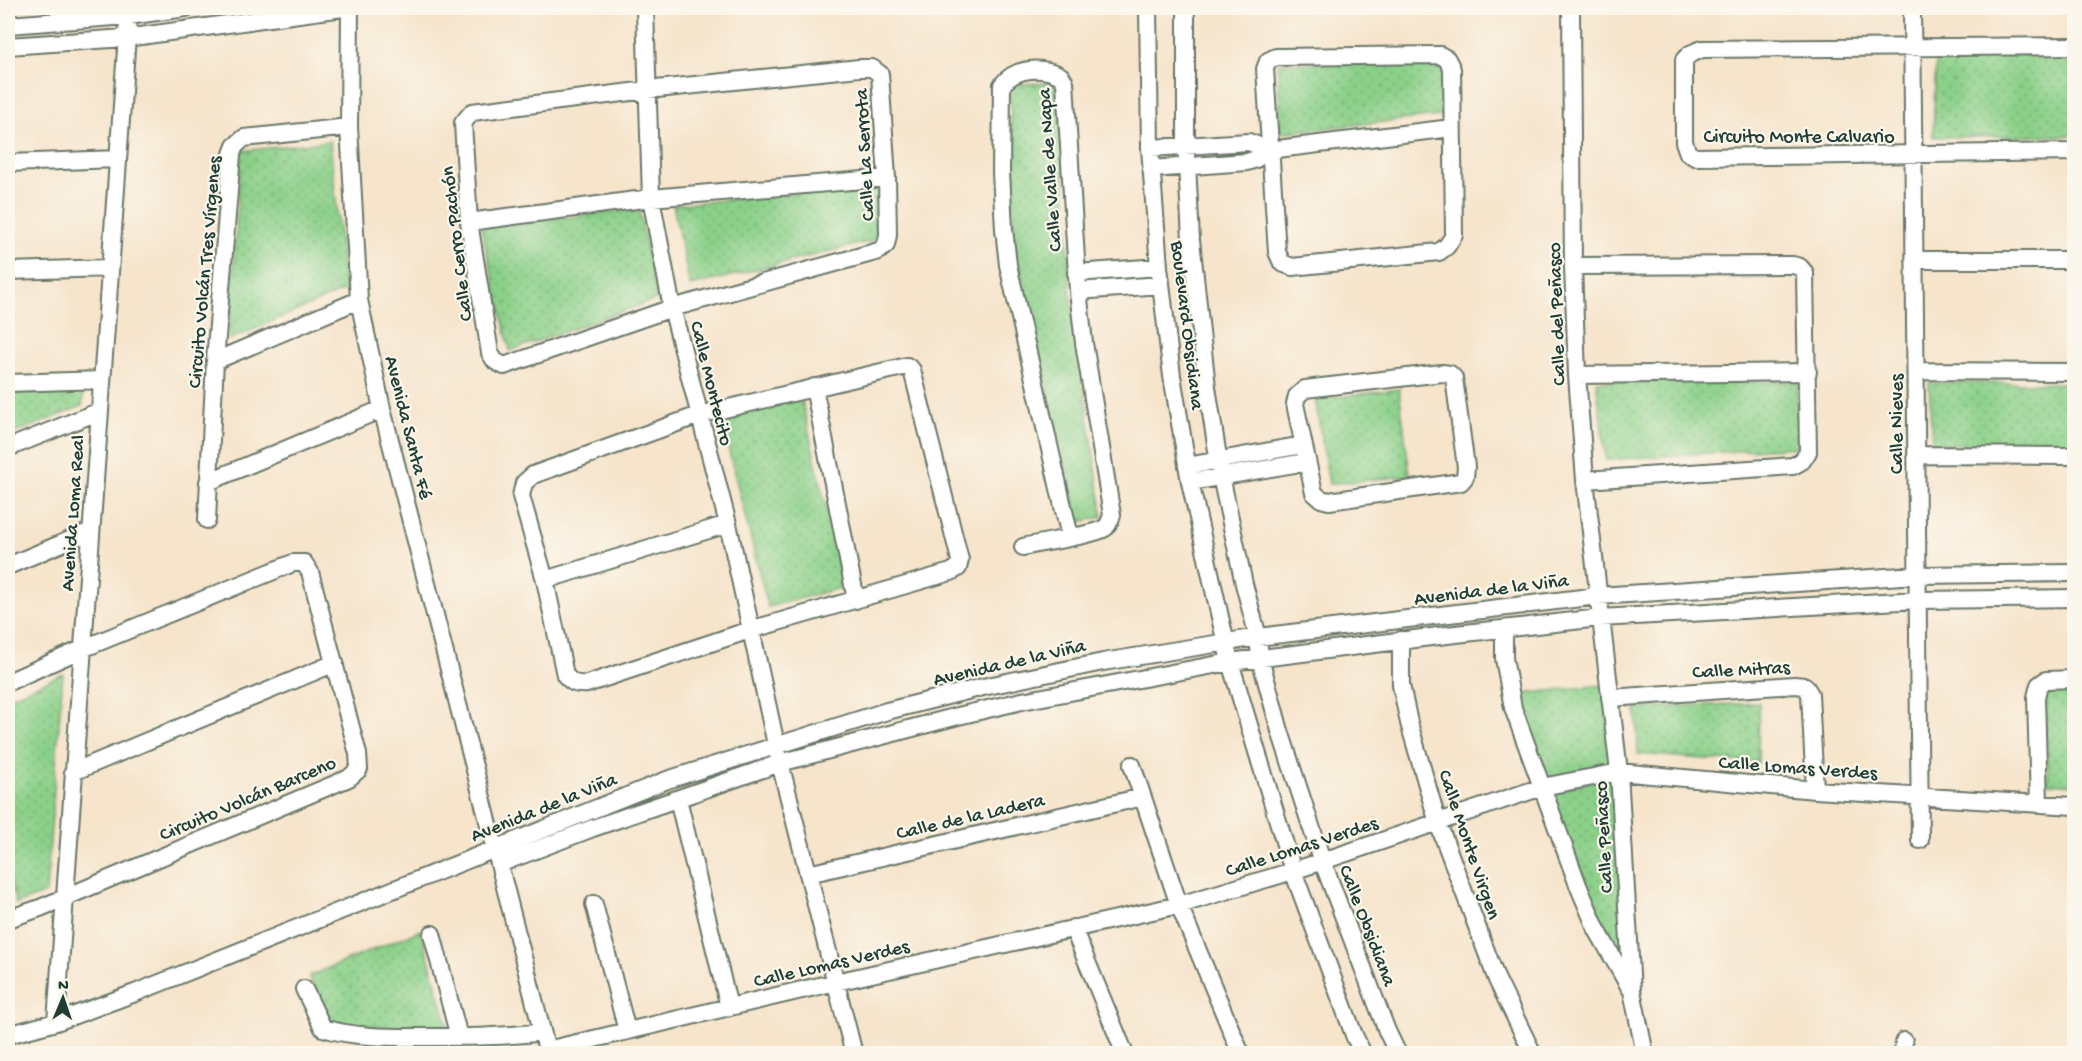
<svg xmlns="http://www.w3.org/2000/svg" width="2082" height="1061" viewBox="0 0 2082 1061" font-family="'Gochi Hand',sans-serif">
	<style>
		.grass { fill: url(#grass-dots); stroke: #55865e; stroke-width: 1.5 }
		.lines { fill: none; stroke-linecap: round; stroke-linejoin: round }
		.minor-casing { stroke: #6a7769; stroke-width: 20 }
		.minor { stroke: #fff; stroke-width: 16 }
		.labels { text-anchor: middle; stroke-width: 4.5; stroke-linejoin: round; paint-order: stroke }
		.street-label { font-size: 20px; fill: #1f3d34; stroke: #fbf7ec }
	</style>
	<defs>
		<pattern id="grass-dots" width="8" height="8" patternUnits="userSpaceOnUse" patternTransform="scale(1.5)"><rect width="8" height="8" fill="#8bd089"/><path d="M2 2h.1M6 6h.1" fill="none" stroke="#71aa71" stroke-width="1.8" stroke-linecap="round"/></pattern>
	</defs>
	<rect width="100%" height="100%" fill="#fbf7ec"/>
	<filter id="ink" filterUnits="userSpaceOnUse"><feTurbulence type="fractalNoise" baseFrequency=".0167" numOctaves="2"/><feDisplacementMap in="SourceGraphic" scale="12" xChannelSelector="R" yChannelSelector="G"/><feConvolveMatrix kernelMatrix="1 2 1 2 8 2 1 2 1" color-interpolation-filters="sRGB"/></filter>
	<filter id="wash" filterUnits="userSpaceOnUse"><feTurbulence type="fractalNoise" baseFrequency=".008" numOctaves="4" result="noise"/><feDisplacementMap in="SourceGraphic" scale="24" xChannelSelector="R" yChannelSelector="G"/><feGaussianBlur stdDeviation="1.35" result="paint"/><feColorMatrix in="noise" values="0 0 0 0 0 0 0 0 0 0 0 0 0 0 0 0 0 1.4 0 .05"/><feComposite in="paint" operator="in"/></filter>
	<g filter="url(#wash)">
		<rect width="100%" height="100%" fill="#f6e4cb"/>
		<path class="grass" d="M2074 54V136L1933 137 1936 55Z
			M1278 63 1446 64 1448 115 1280 133Z
			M1059 83 1071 302 1103 517 1078 522 1014 243 1010 84Z
			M330 141 345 290 229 340 241 151Z
			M879 185 880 239 690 286 673 205Z
			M639 209 657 299 510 351 481 227Z
			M1596 381 1798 382V447L1606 460Z
			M1929 383H2074V443L1932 444Z
			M1399 389 1410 476 1329 484 1315 400Z
			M84 390 82 406 8 436V393Z
			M801 397 844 587 768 607 720 416Z
			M63 674 46 893 16 904 8 872V698Z
			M1603 685 1616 769 1545 783 1513 695Z
			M2074 689V785L2048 783 2045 690Z
			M1759 703 1758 763 1638 754 1636 708Z
			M1615 777 1625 975 1596 923 1548 791Z
			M421 930 449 1031 329 1023 309 976Z"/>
	</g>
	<g filter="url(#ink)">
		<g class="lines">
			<defs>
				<path id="minor" d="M350 8 349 127 359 300 382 409 548 1054
					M645 8 651 198 672 308 728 524 780 763 854 1054
					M1148 8 1150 148 1159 267 1172 376 1190 482 1230 662 1293 871 1354 1035 1363 1054
					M1186 8V145L1191 240 1207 387 1221 476 1244 584 1258 637 1260 658 1280 731 1322 860 1387 1031 1398 1054
					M1571 8 1573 266 1577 375 1585 480 1619 772 1632 991 1645 1054
					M1912 8 1920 840
					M8 25 128 16 186 8
					M8 46 126 38 343 8
					M2074 46 1702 49 1690 54 1684 60V142L1688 153 1695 157 2074 152
					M1440 55 1447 59 1452 69 1454 235 1447 246 1439 252 1292 267 1282 263 1277 252 1265 69 1268 61 1276 57Z
					M859 68H872L880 74 887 178 888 235 886 245 879 251 672 308 504 366 495 361 490 353 469 222 463 123 472 112 647 90Z
					M1150 148 1249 142 1269 150
					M8 163 118 159
					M1151 169 1247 162 1256 159 1269 150 1452 128
					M469 222 651 198 887 178
					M1914 260H2074
					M1573 266 1793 265 1800 267 1805 273 1808 452 1802 461 1793 466 1585 480
					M8 271 110 268
					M1076 273 1159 267
					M1078 291 1161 285
					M215 361 359 300
					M907 366 912 370 960 560 958 568 951 572 750 630 587 684C576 685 572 683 565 675L545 580 521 496 524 483 533 475 699 415Z
					M1916 371 2074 372
					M1442 373 1450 374 1454 378 1466 467 1465 477 1461 482 1329 501 1321 499 1314 493 1295 404 1297 396 1305 389Z
					M1577 375 1808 372
					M8 383 102 380
					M814 387 856 600
					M8 448 100 411
					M1916 455 2074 456
					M1187 466 1303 445
					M208 482 382 409
					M1190 482 1306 462
					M207 520 215 361 232 154 235 146 244 138 349 127
					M1023 547C1039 543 1094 535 1105 528 1109 525 1110 520 1112 515L1084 343 1078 291 1065 82 1061 76C1042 66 1016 67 1002 85L1001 172 1004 229 1008 265 1070 537
					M8 566 91 531
					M545 580 728 524
					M1504 630V658L1513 708 1578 885 1596 928 1630 988
					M1401 640V685L1409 723 1438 823 1497 980 1533 1054
					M8 682 82 649 293 563H304L310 572 358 754 359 769 349 778 40 908 8 919
					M1610 698 1794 685 1805 686 1810 694 1815 790
					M1132 765 1179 905 1241 1054
					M73 772 335 663
					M678 799 729 1007
					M2039 804 2036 697 2039 685 2046 680 2074 679
					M499 864 593 828 780 763 958 716 1022 701 1230 662 1447 635 1600 618 1918 600 2074 598
					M808 874 1143 797
					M594 904 627 1031
					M1073 928 1125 1054
					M432 934 459 1037
					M304 989 323 1028C356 1038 393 1037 428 1037 466 1037 504 1037 542 1032
					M56 1022 129 8
					M8 1035 56 1022 135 993 667 780 887 711 983 687 1103 662 1258 637 1598 596 1917 575 2074 573
					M547 1050 836 982 1179 905 1293 871 1542 787 1619 772 1815 790 2074 806
					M1903 1054 1904 1041"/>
			</defs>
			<use href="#minor" class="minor-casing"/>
			<use href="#minor" class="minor"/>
		</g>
	</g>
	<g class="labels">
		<g class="street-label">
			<text x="1799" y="142">Circuito Monte Calvario</text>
			<text transform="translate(863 155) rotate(-93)" y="7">Calle La Serrota</text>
			<text transform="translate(1048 170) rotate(-94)" y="7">Calle Valle de Napa</text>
			<text transform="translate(455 244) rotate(-97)" y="7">Calle Cerro Pachón</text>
			<text transform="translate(203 272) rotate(-85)" y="7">Circuito Volcán Tres Vírgenes</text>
			<text transform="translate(1555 314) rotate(-92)" y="7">Calle del Peñasco</text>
			<text transform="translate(1189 325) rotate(83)" y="7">Boulevard Obsidiana</text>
			<text transform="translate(713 383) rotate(76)" y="7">Calle Montecito</text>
			<text transform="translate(1895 424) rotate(-90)" y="7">Calle Nieves</text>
			<text transform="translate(410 427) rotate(76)" y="7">Avenida Santa Fé</text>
			<text transform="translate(71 513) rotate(-86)" y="7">Avenida Loma Real</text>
			<text transform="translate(1491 588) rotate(-7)" y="7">Avenida de la Viña</text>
			<text transform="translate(1009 661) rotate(-13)" y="7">Avenida de la Viña</text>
			<text transform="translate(1741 668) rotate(-3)" y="7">Calle Mitras</text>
			<text transform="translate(1798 766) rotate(4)" y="7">Calle Lomas Verdes</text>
			<text transform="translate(247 797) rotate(-23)" y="7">Circuito Volcán Barceno</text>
			<text transform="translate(543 806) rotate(-22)" y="7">Avenida de la Viña</text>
			<text transform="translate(970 815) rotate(-13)" y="7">Calle de la Ladera</text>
			<text transform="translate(1602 837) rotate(-93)" y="7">Calle Peñasco</text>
			<text transform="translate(1471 844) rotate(71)" y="7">Calle Monte Virgen</text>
			<text transform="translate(1301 845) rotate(-18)" y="7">Calle Lomas Verdes</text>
			<text transform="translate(1369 925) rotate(69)" y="7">Calle Obsidiana</text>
			<text transform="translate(831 962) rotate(-13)" y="7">Calle Lomas Verdes</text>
		</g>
	</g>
	<rect width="2082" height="1061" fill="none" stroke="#fbf7ec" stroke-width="30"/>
	<g transform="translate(63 998) rotate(2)" stroke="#fbf7ec" stroke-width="4.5" paint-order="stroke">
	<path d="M0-4.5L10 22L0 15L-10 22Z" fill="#1f3d34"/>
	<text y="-9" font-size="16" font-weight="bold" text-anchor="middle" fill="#1f3d34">N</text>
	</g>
</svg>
